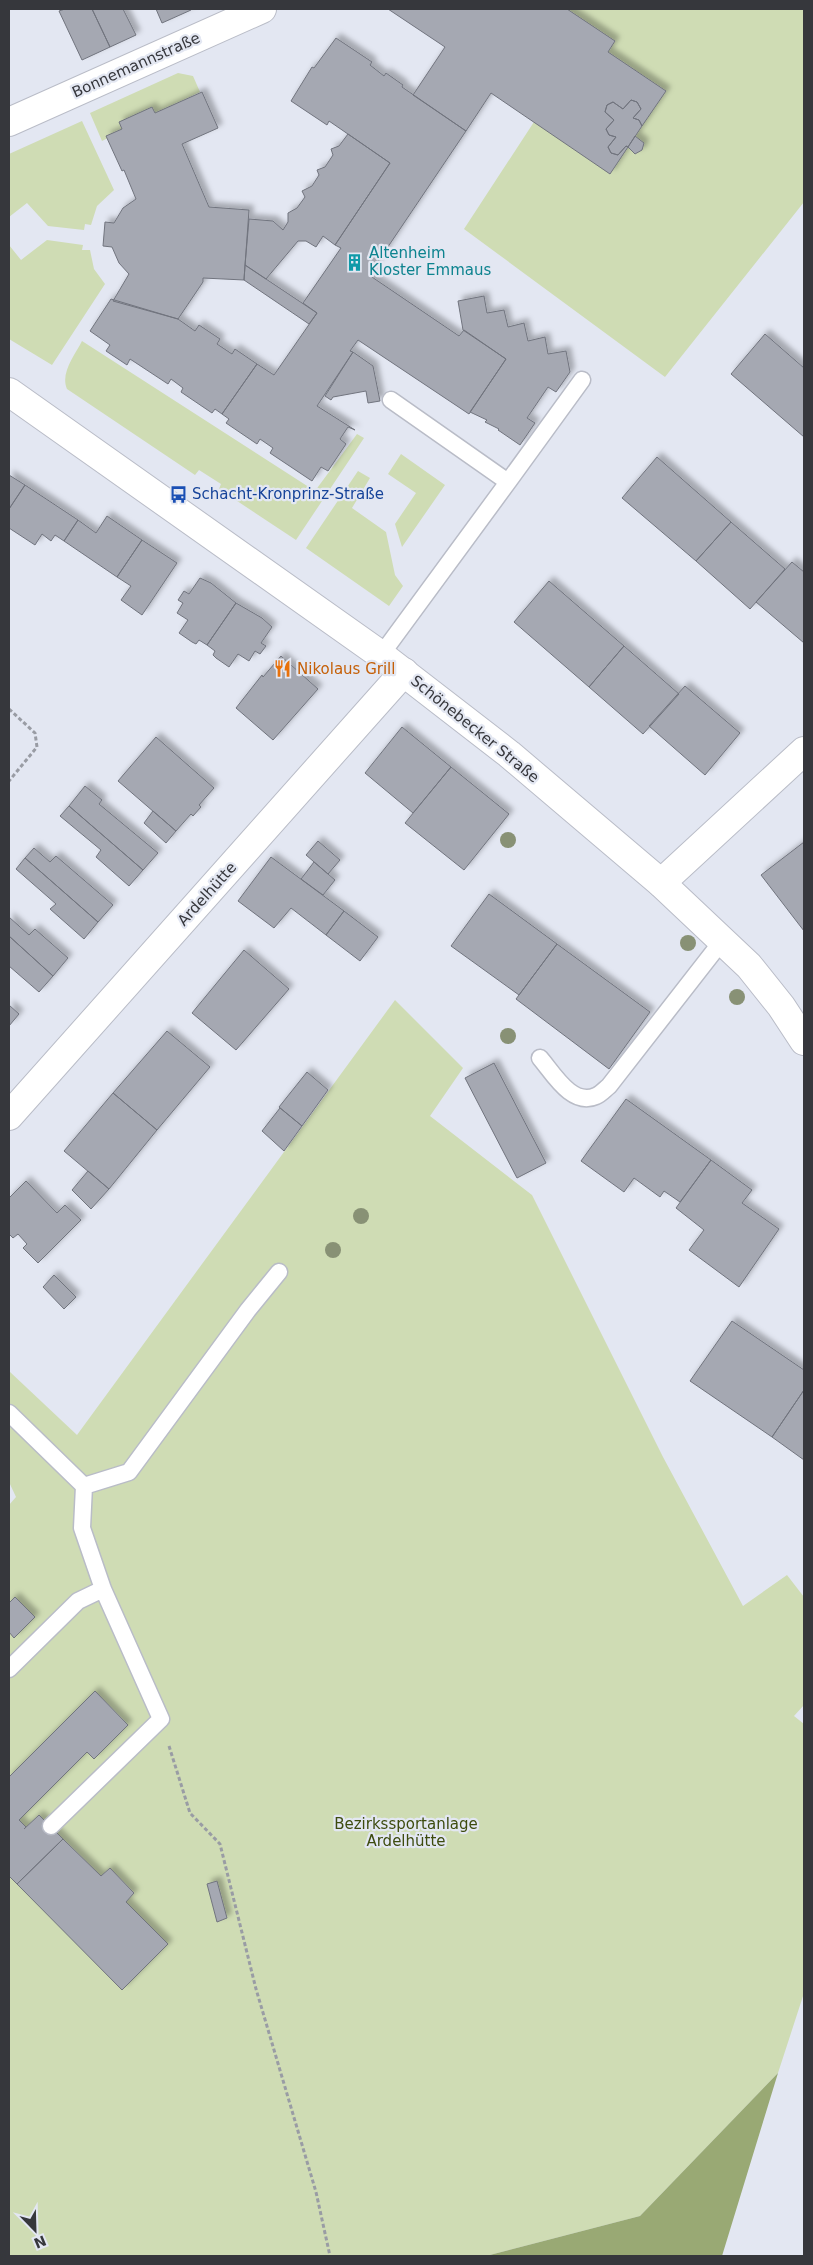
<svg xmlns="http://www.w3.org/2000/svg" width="813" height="2265" viewBox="0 0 813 2265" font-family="'DejaVu Sans',sans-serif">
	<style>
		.green { fill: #cfdcb4 }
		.forest { fill: #99a974 }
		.building { fill: #a5a8b2; stroke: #71747e; filter: url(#shadow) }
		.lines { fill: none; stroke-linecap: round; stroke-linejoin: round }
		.service-casing { stroke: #b9bcc7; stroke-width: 19 }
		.minor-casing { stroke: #b9bcc7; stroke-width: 30 }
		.tertiary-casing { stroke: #b9bcc7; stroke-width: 30 }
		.path { stroke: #999ca4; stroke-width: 3; stroke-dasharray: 4 2.5; stroke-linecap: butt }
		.service { stroke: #fff; stroke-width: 16 }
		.minor { stroke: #fff; stroke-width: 28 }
		.tertiary { stroke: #fff; stroke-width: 28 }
		.tree { fill: #889175 }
		.labels { text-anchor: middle; stroke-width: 4.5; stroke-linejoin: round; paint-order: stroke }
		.street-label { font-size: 15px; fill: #36373c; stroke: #e3e7f2 }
		.culture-label { font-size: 15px; fill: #0d838f; stroke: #e3e7f2; text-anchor: start }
		.transit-label { font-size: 15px; fill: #164399; stroke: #e3e7f2; text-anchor: start }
		.food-label { font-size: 15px; fill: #c56008; stroke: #e3e7f2; text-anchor: start }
		.park-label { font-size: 15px; fill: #3d4b0e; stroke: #e3e7f2 }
	</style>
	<defs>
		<filter id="shadow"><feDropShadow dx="4.5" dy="-4.5" stdDeviation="2.5" flood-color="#0004"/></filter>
	</defs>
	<rect width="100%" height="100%" fill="#e3e7f2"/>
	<path class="green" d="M457 9H804V202L665 377 464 229 560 82Z
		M178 73 193 76 200 92 102 141 90 113Z
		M82 121 114 190 97 206 91 225 85 224 84 230 48 226 27 203 9 217V154Z
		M47 240 83 245 82 250H90L94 269 105 284 52 365 9 339V245L21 260Z
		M82 341 315 491 357 434 364 438 296 540 219 489 221 484 199 470 195 475 67 389C60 373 75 355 82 341Z
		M401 454 445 485 402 547 395 524 416 493 388 474Z
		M358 471 370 478 352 508 386 532 395 575 403 586 389 606 306 548Z
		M395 1000 463 1068 430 1116 532 1195 663 1457 743 1606 787 1575 804 1597V1705L794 1716 804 1724V1993L778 2073 640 2216 486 2256H9V1505L16 1497 9 1482V1371L77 1435Z"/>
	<path class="forest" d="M778 2073 722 2256H486L640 2216Z"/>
	<path class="building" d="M65 9H92L110 47 82 60 59 11Z
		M92 9H123L136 35 110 47Z
		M156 9H190L191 10 162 23Z
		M388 9H567L615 41 608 52 666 91 642 126 639 120 633 118 641 109 637 102 631 100 623 109 613 102 607 105 605 112 614 120 606 129 609 135 616 137 608 147 611 153 618 155 626 146 628 147 610 174 491 93 466 131 413 95 445 47Z
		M336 38 372 62 370 65 384 76 386 73 403 85 402 87 466 131 369 275 459 336 464 330 506 359 469 414 358 340 350 351 353 352 317 406 355 430 348 427 340 439 346 444 328 471 321 467 312 481 270 453 273 448 260 439 257 444 226 423 229 419 222 414 257 364 274 375 317 313 303 303 341 248 335 245 390 163 329 121 327 125 291 101 312 67 314 68Z
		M202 92 218 128 182 144 209 207 249 210 244 280 203 278V282L178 319 113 301 129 274 119 263 112 247 103 246 105 222 114 223 123 208 136 199 124 170 122 171 106 136 122 129 119 122 152 107 155 113Z
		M631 100 637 102 641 109 633 118 639 120 642 126 628 147 626 146 618 155 611 153 608 147 616 137 609 135 606 129 614 120 605 112 607 105 613 102 623 109Z
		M348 134 390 163 335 245 323 236 316 247 306 241H298L266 279 245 265 249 219 273 221 283 230 288 222V213L297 208 305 197 302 191 312 186 319 175 317 170 325 167 333 155 331 149 339 146Z
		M635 136 644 143 642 150 635 154 628 147Z
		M245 265 317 313 309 324 244 280Z
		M484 296 487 313 504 310 508 327 524 323 528 341 545 337 548 354 566 351 570 372 556 392 548 387 527 418 535 423 520 445 498 430 499 429 485 422 487 420 470 412 506 359 463 330 458 301Z
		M111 299 178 319 195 331 199 325 220 339 217 344 232 354 235 349 257 364 222 414 215 409 212 413 181 392 183 388 171 379 168 384 130 359 127 365 106 351 110 345 90 331Z
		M765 334 804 368V437L731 374Z
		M353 352 373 366 380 401 368 403 366 391 333 397 331 400 325 396Z
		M657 457 731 522 696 561 622 498Z
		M9 475 25 485 9 509Z
		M25 485 78 520 64 541 55 535 51 541 42 534 35 545 9 528V509Z
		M107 516 142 540 117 577 64 541 78 520 96 533Z
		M731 522 785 569 750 609 696 561Z
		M142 540 177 563 142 615 121 600 131 586 117 577Z
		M792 562 804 572V643L756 602Z
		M200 578 211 583 236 603 207 645 199 640 196 644 192 642 179 633 188 620 177 613 183 603 178 600 184 591 189 594Z
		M549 581 624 646 589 687 514 622Z
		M236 603 262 618 272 627 261 643 266 646 260 654 255 651 249 661 238 654 229 667 216 658 213 655 215 651 207 645Z
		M624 646 679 694 643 734 589 687Z
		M281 656 318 689 273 740 236 708 262 675 263 677Z
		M685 686 740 733 705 775 649 726Z
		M402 727 451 767 413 813 365 773Z
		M156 737 214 788 199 805 201 807 193 816 191 814 176 831 118 781Z
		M451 767 509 814 464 870 405 823Z
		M85 786 102 800 99 804 158 853 143 870 69 806Z
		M69 806 143 870 129 886 96 857 101 850 60 816Z
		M153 811 176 831 166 843 144 823Z
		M318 841 340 860 328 874 306 855Z
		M804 842V931L761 875Z
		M34 848 50 862 56 856 113 905 98 922 25 858Z
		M271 857 344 911 326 935 291 908 274 928 238 901Z
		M25 858 98 922 84 939 50 909 56 904 16 869Z
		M314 862 335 880 323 895 301 879Z
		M489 894 557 944 519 995 451 946Z
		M344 911 378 937 360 961 326 935Z
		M9 917 29 935 35 929 68 958 53 976 9 936Z
		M9 936 53 976 39 992 9 966Z
		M557 944 650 1012 609 1069 516 999Z
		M244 950 289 989 236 1050 192 1013Z
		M9 1005 19 1014 9 1026Z
		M167 1031 210 1067 157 1130 113 1093Z
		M494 1063 546 1163 517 1178 465 1078Z
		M307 1072 328 1090 302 1126 279 1107Z
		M113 1093 157 1130 109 1189 64 1151Z
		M626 1099 711 1160 680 1202 664 1191 660 1197 634 1178 624 1192 581 1161Z
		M280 1108 302 1126 284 1151 262 1131Z
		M711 1160 752 1190 742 1203 779 1229 739 1287 689 1250 704 1230 676 1208Z
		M88 1171 109 1189 91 1209 72 1190Z
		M26 1181 57 1213 65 1205 81 1220 38 1263 23 1248 27 1244 18 1234 13 1238 9 1234V1198Z
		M54 1275 76 1297 64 1309 43 1287Z
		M732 1321 804 1370V1390L772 1437 690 1381Z
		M804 1390V1460L772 1437Z
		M15 1597 35 1617 14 1638 9 1632V1603Z
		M95 1691 128 1725 94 1759 87 1752 19 1820 26 1827 24 1829 39 1815 63 1839 17 1884 9 1876V1777Z
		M63 1839 101 1876 110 1868 134 1893 126 1902 168 1944 122 1990 17 1884Z
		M217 1881 227 1918 217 1922 207 1884Z"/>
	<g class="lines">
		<defs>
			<path id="service" d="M508 482 582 380
				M381 655 508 482 391 400
				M540 1058C553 1073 572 1107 596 1096 601 1094 605 1089 609 1086L722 941
				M9 1413 84 1486 129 1472 248 1310 279 1272
				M9 1669 78 1601 103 1589
				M51 1826 161 1719 103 1589 82 1528 84 1486"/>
			<path id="minor" d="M9 122 262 9
				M661 883 804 751
				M9 1116 404 672"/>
			<path id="tertiary" d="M9 392 381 655 509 754 661 883 749 966 781 1006 804 1041"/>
		</defs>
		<use href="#service" class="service-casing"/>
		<use href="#minor" class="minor-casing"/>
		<use href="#tertiary" class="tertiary-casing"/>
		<path class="path" d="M9 709 35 733 37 747 9 781
			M169 1746 190 1813 220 1844 256 1989 316 2192 330 2256"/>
		<use href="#service" class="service"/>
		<use href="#minor" class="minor"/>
		<use href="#tertiary" class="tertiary"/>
	</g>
	<g class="tree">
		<circle cx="508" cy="840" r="8"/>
		<circle cx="688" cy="943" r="8"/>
		<circle cx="737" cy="997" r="8"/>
		<circle cx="508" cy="1036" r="8"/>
		<circle cx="361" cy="1216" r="8"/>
		<circle cx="333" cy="1250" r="8"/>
	</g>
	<defs>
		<symbol id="building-bare" viewBox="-9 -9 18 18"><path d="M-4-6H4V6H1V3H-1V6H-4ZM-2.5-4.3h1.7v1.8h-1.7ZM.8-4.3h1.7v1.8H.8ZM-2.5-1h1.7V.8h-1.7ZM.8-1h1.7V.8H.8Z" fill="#0f9aa8" stroke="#e3e7f2" stroke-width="2.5" paint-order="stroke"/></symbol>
		<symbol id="bus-bare" viewBox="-9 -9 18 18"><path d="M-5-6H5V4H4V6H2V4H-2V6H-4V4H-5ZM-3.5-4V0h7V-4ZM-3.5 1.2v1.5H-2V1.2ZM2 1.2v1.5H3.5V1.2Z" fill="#1a4fb4" stroke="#e3e7f2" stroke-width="2.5" paint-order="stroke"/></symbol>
		<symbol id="restaurant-bare" viewBox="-9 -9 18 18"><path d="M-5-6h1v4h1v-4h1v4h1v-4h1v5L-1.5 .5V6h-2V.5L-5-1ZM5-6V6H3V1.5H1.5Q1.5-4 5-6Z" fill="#e8710a" stroke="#e3e7f2" stroke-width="2.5" paint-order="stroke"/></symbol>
	</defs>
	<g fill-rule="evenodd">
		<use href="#building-bare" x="342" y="250" width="25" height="25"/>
		<use href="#bus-bare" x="166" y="482" width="25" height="25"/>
		<use href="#restaurant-bare" x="270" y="656" width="25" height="25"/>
	</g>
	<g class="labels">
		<g class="street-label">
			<text transform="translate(136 65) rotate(-24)" y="5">Bonnemannstraße</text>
			<text transform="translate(475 729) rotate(39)" y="5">Schönebecker Straße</text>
			<text transform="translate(207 894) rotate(-48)" y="5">Ardelhütte</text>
		</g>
		<g class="culture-label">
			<text x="369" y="258">Altenheim<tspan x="369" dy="17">Kloster Emmaus</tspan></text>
		</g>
		<g class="transit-label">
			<text x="192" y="499">Schacht-Kronprinz-Straße</text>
		</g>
		<g class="food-label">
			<text x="297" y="674">Nikolaus Grill</text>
		</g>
		<g class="park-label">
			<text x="406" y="1829">Bezirkssportanlage<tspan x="406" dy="17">Ardelhütte</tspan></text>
		</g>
	</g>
	<rect width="813" height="2265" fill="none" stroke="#36373c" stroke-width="20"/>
	<g transform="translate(35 2230) rotate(157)" stroke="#e3e7f2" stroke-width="4" paint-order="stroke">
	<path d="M0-4L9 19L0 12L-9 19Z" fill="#36373c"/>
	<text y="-8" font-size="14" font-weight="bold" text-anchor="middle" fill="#36373c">N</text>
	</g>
</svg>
